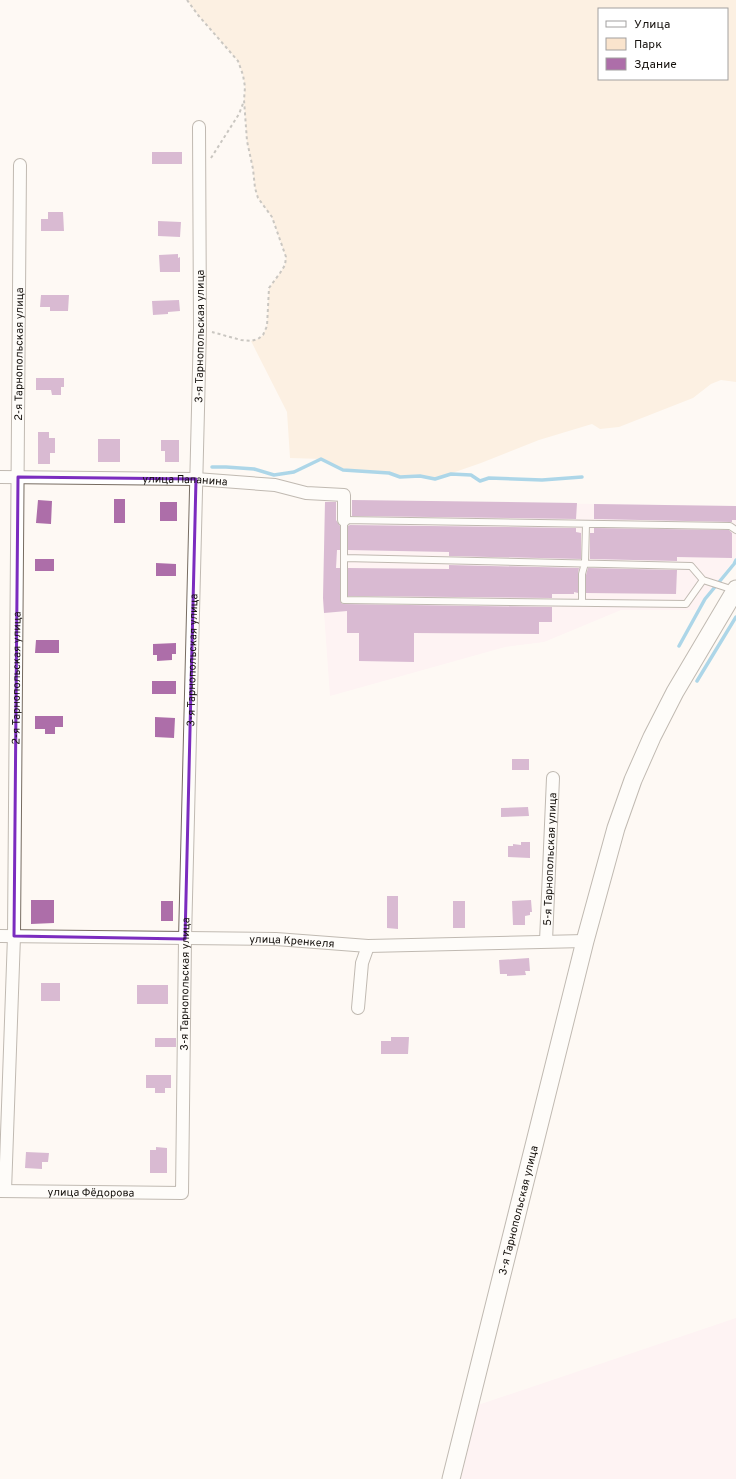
<svg xmlns="http://www.w3.org/2000/svg" width="736" height="1479" viewBox="0 0 736 1479" font-family="Overpass,sans-serif">
  <style>
    .industrial { fill: #feeaf1 }
    .green { fill: #fae4cd; fill-rule: evenodd }
    .lines { fill: none; stroke-linecap: round; stroke-linejoin: round }
    .stream { stroke: #4cacda; stroke-width: 3.5 }
    .building { fill: #ad6ea9 }
    .lane-casing { stroke: #776c61; stroke-width: 8 }
    .street-casing { stroke: #776c61; stroke-width: 14 }
    .secondary-casing { stroke: #776c61; stroke-width: 19 }
    .path { stroke: #8d8984; stroke-width: 2; stroke-dasharray: 3 3; stroke-linecap: butt }
    .lane { stroke: #fff; stroke-width: 6 }
    .street { stroke: #fff; stroke-width: 12 }
    .secondary { stroke: #fff; stroke-width: 17 }
    .marked { fill: none; stroke: #7b2cbf; stroke-width: 3; stroke-linejoin: round }
    .labels { text-anchor: middle; stroke-width: 4; stroke-linejoin: round; paint-order: stroke }
    .street-label { font-size: 11px; fill: #16120e; stroke: #fff }
  </style>
  <rect width="100%" height="100%" fill="#fef9f4"/>
  <path class="industrial" d="M325,500L736,506V557L696,610H621L544,642L505,647L330,696L323,598Z
    M736,1318V1479H461L478,1405Z"/>
  <path class="green" d="M187,0H736V382L721,380L711,384L693,398L619,427L600,429L592,424L539,440L481,463L435,479L420,476L400,477L389,473L343,470L321,459L290,458L287,412L251,341L258,339L263,335L267,326L269,288L280,273L285,265L286,257L272,217L258,198L255,188L253,169L247,141L244,100L245,87L243,75L238,61L198,15ZM599,9H727V79H599Z"/>
  <g class="lines">
    <path class="stream" d="M212,467H226L254,469L274,475L294,472L321,459L343,470L389,473L400,477L420,476L435,479L451,474L471,475L480,481L489,478L542,480L582,477
      M679,646L705,599L734,564L736,560
      M697,681L736,617"/>
  </g>
  <path class="building" d="M152,152H182V164H152Z
    M48,212H63L64,231H41V219H48Z
    M158,221L181,222L180,237L158,236Z
    M178,254V258L180,257V272H160L159,255Z
    M41,295H69L68,311H50V307H40Z
    M179,300L180,311L168,312V314L153,315L152,301Z
    M36,378H64V387H61V395H52L51,390H36Z
    M38,432H49V438H55V453H50V464H38Z
    M98,439H120V462H98Z
    M161,440H179V462H165V451H161Z
    M114,499H125V523H114Z
    M38,500L52,501L51,524L36,523Z
    M352,500L577,503L576,519L352,516Z
    M160,502H177V521H160Z
    M325,502H336V520L340,526V550H337L336,568H340V600L342,604L552,607V622H539V634L414,633V662L359,661V633H347V611L324,613L323,598Z
    M594,504L736,506V520H732V522L594,519Z
    M350,525L576,528V532L581,533V559L449,556V552L348,550V526Z
    M594,528L729,530L732,533V558L677,557V561L590,559V533H594Z
    M35,559H54V571H35Z
    M156,563L176,564V576H156Z
    M449,565L579,568L578,574V593L574,592V594H552V598L348,596V568L449,569Z
    M588,568L677,570L676,594L586,593V575Z
    M36,640H59V653H35Z
    M176,643V654H172V660L157,661V655H153V644Z
    M152,681H176V694H152Z
    M35,716H63V727H55V734H45V729H35Z
    M155,717L175,718L174,738L155,737Z
    M512,759H529V770H512Z
    M528,807L529,816L501,817V808Z
    M521,842H530V858L508,857V846H513V844L521,845Z
    M387,896H398V929L387,928Z
    M31,900H54V923L31,924Z
    M531,900L532,912H530V915L525,916V925H513L512,901Z
    M161,901H173V921H161Z
    M453,901H465V928H453Z
    M529,958L530,971H525L526,975L507,976V974H500L499,960Z
    M41,983H60V1001H41Z
    M137,985H168V1004H137Z
    M391,1037H409L408,1054H381V1041H391Z
    M155,1038H176V1047H155Z
    M146,1075H171V1088H165V1093H155V1088H146Z
    M156,1147L167,1148V1173H150V1150H156Z
    M26,1152L49,1153L48,1162H42V1169L25,1168Z"/>
  <g class="lines">
    <g class="lane-casing">
      <path id="lane" d="M344,558L691,566L703,580L734,590
        M703,580L686,604L344,600V520L730,526L736,530
        M582,603V574L585,563L586,524"/>
    </g>
    <g class="street-casing">
      <g id="street">
        <path id="s1" d="M0,477L196,479L275,485L306,493L344,495V520"/>
        <path id="s2" d="M0,936L276,939L368,946L585,941"/>
        <path id="s3" d="M546,941L553,778"/>
        <path d="M358,1008L362,963L368,946"/>
        <path id="s4" d="M0,1191L182,1193L185,939L200,328L199,127"/>
        <path id="s5" d="M5,1191L14,936L20,165"/>
      </g>
    </g>
    <g class="secondary-casing">
      <g id="secondary">
        <path id="s6" d="M451,1479L585,941L616,828L633,780L652,737L675,692L736,589"/>
      </g>
    </g>
    <path class="path" d="M187,0L198,15L238,61L243,75L245,87L244,100L247,141L253,169L255,188L258,198L272,217L286,257L285,265L280,273L269,288L267,326L263,335L258,339L251,341L241,340L212,332
      M211,158L239,114L244,101"/>
    <use href="#lane" class="lane"/>
    <use href="#street" class="street"/>
    <use href="#secondary" class="secondary"/>
  </g>
  <path d="M0 0H736V1479H0ZM18,477L196,479L185,939L14,936Z" fill="#fef9f4" fill-opacity=".55" fill-rule="evenodd"/>
  <path class="marked" d="M18,477L196,479L185,939L14,936Z"/>
  <g class="labels">
    <g class="street-label">
      <text dy="4" stroke="none"><textPath href="#s4" startOffset="1039">3-я Тарнопольская улица</textPath></text>
      <text dy="4" stroke="none"><textPath href="#s5" startOffset="837">2-я Тарнопольская улица</textPath></text>
      <text dy="4" stroke="none"><textPath href="#s1" startOffset="185">улица Папанина</textPath></text>
      <text dy="4" stroke="none"><textPath href="#s4" startOffset="715">3-я Тарнопольская улица</textPath></text>
      <text dy="4" stroke="none"><textPath href="#s5" startOffset="513">2-я Тарнопольская улица</textPath></text>
      <text dy="4" stroke="none"><textPath href="#s3" startOffset="82">5-я Тарнопольская улица</textPath></text>
      <text dy="4" stroke="none"><textPath href="#s2" startOffset="292">улица Кренкеля</textPath></text>
      <text dy="4" stroke="none"><textPath href="#s4" startOffset="391">3-я Тарнопольская улица</textPath></text>
      <text dy="4" stroke="none"><textPath href="#s4" startOffset="91">улица Фёдорова</textPath></text>
      <text dy="4" stroke="none"><textPath href="#s6" startOffset="277">3-я Тарнопольская улица</textPath></text>
    </g>
  </g>
  <rect x="598" y="8" width="130" height="72" fill="#ffffff" stroke="#a2a09f"/>
  <rect x="606" y="21" width="20" height="6" fill="#ffffff" stroke="#a2a09f"/>
  <text x="634" y="28" font-size="12" fill="#16120e">Улица</text>
  <rect x="606" y="38" width="20" height="12" fill="#fae4cd" stroke="#a2a09f"/>
  <text x="634" y="48" font-size="12" fill="#16120e">Парк</text>
  <rect x="606" y="58" width="20" height="12" fill="#ad6ea9" stroke="#a2a09f"/>
  <text x="634" y="68" font-size="12" fill="#16120e">Здание</text>
</svg>
